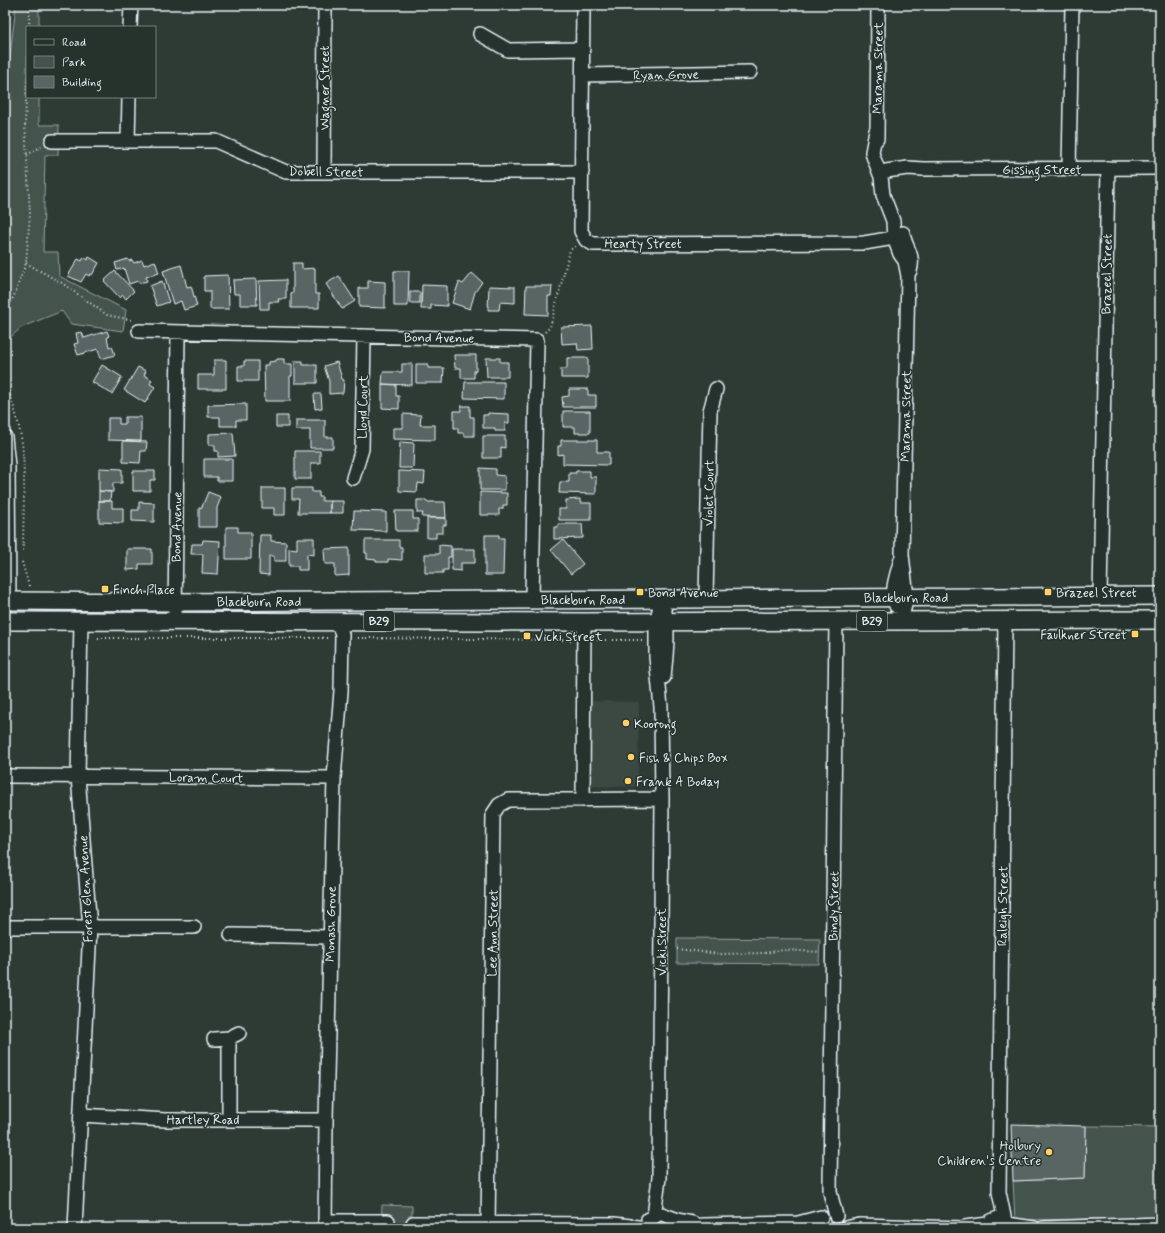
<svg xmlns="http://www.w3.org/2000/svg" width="1165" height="1233" viewBox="0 0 1165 1233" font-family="Mynerve,sans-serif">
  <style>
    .built { fill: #3b4843 }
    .green { fill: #45524e; stroke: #96a2a3 }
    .building { fill: #596563; stroke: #e8f1f8 }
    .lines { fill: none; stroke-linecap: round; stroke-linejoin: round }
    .minor-casing { stroke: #e8f1f8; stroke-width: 16 }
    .major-casing { stroke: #e8f1f8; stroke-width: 20 }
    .path { stroke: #e8f1f8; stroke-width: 2; stroke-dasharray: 1 3; stroke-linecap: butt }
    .minor { stroke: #26332d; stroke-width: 13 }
    .major { stroke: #26332d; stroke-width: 17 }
    .poi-dot { fill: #ffd166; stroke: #26332d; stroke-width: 1.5 }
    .labels { text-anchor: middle; stroke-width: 3; stroke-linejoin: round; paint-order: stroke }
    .shield { fill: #26332d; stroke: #aeb8bb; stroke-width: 1 }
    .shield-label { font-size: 12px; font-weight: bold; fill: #e8f1f8 }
    .street-label { font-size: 13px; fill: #e8f1f8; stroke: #26332d }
    .poi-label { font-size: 13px; fill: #e8f1f8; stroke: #26332d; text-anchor: start }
  </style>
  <rect width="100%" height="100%" fill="#2e3b35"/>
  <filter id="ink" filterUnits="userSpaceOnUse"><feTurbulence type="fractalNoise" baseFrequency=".025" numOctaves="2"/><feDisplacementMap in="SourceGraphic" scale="8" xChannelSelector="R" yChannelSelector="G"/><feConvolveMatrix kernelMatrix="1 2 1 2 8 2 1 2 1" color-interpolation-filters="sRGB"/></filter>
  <g filter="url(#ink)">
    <path class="built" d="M587,701L639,702L638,787L586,786Z"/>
    <path class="green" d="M16,5H39V27H27V97H39V125H59L58,155H45L43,252H58L59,276L126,310L123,331L71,324L62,311L22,327L5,342V98Z
      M677,938L820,939L819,964L677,963Z
      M1086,1126L1160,1127V1218L1015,1220L1013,1181L1085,1178Z
      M382,1205L412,1206V1228H381Z"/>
    <path class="building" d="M84,257L88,260L89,257L99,263L92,275L90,274L89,276L86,274L81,282L68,276L78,259L82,261Z
      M128,259L129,261L132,260L134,263L142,260L144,265L155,261L159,273L146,277L147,281L139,283L138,281L129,284L124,268L117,270L115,263Z
      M293,263H302V269L315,268V294H319V308H291V293H293Z
      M181,265L187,287L191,286L197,306L184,310L181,301L173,304L163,271Z
      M115,271L134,291L126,299L123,295L120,298L104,281Z
      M394,271H409L408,306H394Z
      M472,273L482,282L475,292L470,309L452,303L459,282L463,284Z
      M228,275L229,309H210V291H204V276Z
      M339,276L355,301L342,309L326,284Z
      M256,279L257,305H240V294H234L233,280Z
      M286,280V299H278L279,302H269V309H260L259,281Z
      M162,281L169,302L157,306L150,286Z
      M368,281L385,282V308L359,307V288H368Z
      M422,285L447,286V306L431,305V309H421Z
      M489,286L515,287V303L500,302L499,310H488Z
      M526,286H552L551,296H548V315L525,314Z
      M410,292H420V303H410Z
      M592,326L593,349L578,350L577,343L562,344L561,327Z
      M107,331L109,336L107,337L109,347L112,346L115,355L101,359L98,349L78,355L74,344L78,343L76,333L82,332L84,338Z
      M454,355H476V371H474V378H461V368H455Z
      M486,358H500V362H508V377H487Z
      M567,358H588V378H561V369H567Z
      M277,359H284V364H292V376H290V401H265L264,365H269V362L276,361Z
      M214,360H226V389H198V375H214Z
      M244,361H258V381H238V366H244Z
      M295,361H303V365H317V383H295Z
      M337,362L342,379L344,380L343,393L329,394V381L324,366Z
      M402,364H412V385L382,384L383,372H402Z
      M416,364H428V368H444L443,383H416Z
      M102,365L122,377L112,394L92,382Z
      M138,367L146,371L144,375L152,380L150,384L155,387L145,403L124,390Z
      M465,382H504V399L464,398Z
      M382,384L396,385V396H399V409L382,408Z
      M569,389H588V395H596V407H563L562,397L569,396Z
      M314,394H321L322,408L315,409Z
      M246,404V420H236V426H220V417H208V405Z
      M461,406H470V417H474V436H464V433H458V428H454V411H461Z
      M563,411H590V433H575V427H563Z
      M488,413L509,414V423H505V431H495V428H483V415H488Z
      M403,414L421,415L420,425H435V440L393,439V428H403Z
      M276,416H288V427H276Z
      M125,417H141V441L108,440V418H119V424H125Z
      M296,420H325V437H333V448H310V430H296Z
      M233,433L235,456L218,457V451H215V445H209V434Z
      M483,436H505V448L501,447V458H483Z
      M561,440H597V452H609V465L563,464V454L558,455V446H561Z
      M123,441L147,442L146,451H141L140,463L123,462Z
      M400,442L414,443L413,468H399Z
      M295,451H320V463H311V479H295Z
      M204,459H232V481H217V477H204Z
      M99,468L122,469V483H113V492L99,491Z
      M480,468L496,469V475L505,476V490H480Z
      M133,471H155V480H150V491H133Z
      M399,471L425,472L424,484L418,483L417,492L399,491Z
      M576,471H590V477H596V494L559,493L560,482H569V473H576Z
      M262,488H285V515H274V508H262Z
      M292,488H312V492H319V497H322V501H330V513H298L299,499H292Z
      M99,491L111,492L110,501H99Z
      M208,492L221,497L217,508V527H199V508L202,507Z
      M480,492L507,493V505H503V509H499V515H480Z
      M580,499V503H591V520H559V509H566V500Z
      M417,500H426L428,502H445L446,518L422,517L423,513H417Z
      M99,501H112V508H123V523L99,522Z
      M330,501H343V513H330Z
      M139,502L154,503V522L132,521V510H139Z
      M354,511L386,512V531L353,530Z
      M395,511H413V519H418V531H396Z
      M427,518H446V525H443V533H436V538H427Z
      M558,524H582L583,538L554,539V527H558Z
      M226,527H238V532H251V559H226Z
      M260,535H271V541L286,542V561H274V556H269V575L259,574Z
      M485,535H499V538H504L503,575H485Z
      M297,538H314V555L307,554V570H298V566H289V548L297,549Z
      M203,540L220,541L218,574L202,573L203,554H191L192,544H202Z
      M365,540H399V547H402V560L388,559V562H376V560L367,559V553H365Z
      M563,540L583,564L571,574L551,550Z
      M439,545L451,546V557H448V570H443V573H425V554H439Z
      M349,548V575L335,576V564H325L324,549Z
      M127,549H152V564H139V569L127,570Z
      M452,549H475V563H461V571L452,570Z
      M1011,1124L1086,1126L1085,1178L1013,1181Z"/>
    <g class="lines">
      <g class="minor-casing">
        <path id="minor" d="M583,5L581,231L586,240L593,244L864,243L894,238L904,240
          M130,27L131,5
          M480,34L508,50L583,49
          M583,75L750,72
          M876,131L872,152L873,156L881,177L883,195L893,221L894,238L900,254L905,261L908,276L902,555L907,597L901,621
          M877,139L878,5
          M52,141H216L286,172H582
          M128,141L129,97
          M1069,169L1072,5
          M886,171L908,168L923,169L1160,168
          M324,172L325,5
          M903,233C905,248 915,254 910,271
          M139,331L537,340L532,599
          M5,437L8,466L9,601
          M353,478L362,449L364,336
          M1100,596L1108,168
          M706,598L710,411L716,389
          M896,606C890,590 897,575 901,559
          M175,621L178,332
          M836,621L830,1192L836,1216
          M664,677C666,656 669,633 665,612
          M5,776L334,778
          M583,800L584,622
          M5,927H194
          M231,935L330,937
          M229,1038V1120
          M214,1039L229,1038L239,1033
          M81,1115L166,1120H326
          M654,1216L659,1178L662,799L661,707L656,657V622L662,599
          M648,1219H652L658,1214H662L678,1220L693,1223
          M325,1221H388
          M1005,1221L999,1192L1005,621
          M413,1223L614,1224L646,1228
          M1007,1224L1034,1228
          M75,1228L90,928L78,776L81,621
          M325,1228L326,1120L334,778L341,691L342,634L337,621
          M488,1228L493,814L499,805L508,800L662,799
          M681,1228L703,1225L798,1223L821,1217
          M845,1228L859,1225L963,1228
          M964,1228L965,1227L988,1224
          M987,1228L991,1221L998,1218L1005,1221L1008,1226
          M1043,1228L1160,1224"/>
      </g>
      <g class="major-casing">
        <path id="major" d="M5,601L175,602L1160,596
          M5,621L584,622L1160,620"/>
      </g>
      <path class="path" d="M29,27L30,5
        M27,155L42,146
        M26,263L62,283L107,315L132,320L133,321
        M5,313L14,296L26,263L30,214L25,123L27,77
        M545,332L550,327L570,250L576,246
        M5,380C12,400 19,422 22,443C26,478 23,515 23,551
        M22,562L29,586
        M98,638H329
        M358,638L572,640
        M597,640H643
        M677,949L720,954L764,953L784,950L820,952"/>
      <use href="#minor" class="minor"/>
      <use href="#major" class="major"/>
    </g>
  </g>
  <g class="poi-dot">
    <rect x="101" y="585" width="8" height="8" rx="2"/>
    <rect x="636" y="588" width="8" height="8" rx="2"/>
    <rect x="1044" y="588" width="8" height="8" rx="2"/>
    <rect x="1131" y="630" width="8" height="8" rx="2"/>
    <rect x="523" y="632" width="8" height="8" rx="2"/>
    <circle cx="626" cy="723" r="4"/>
    <circle cx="631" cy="757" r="4"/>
    <circle cx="628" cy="781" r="4"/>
    <circle cx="1049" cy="1152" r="4"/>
  </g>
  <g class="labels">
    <g class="shield">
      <rect x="364" y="611" width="30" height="20" rx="3"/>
      <rect x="857" y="611" width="30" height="20" rx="3"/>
    </g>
    <g class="shield-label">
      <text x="379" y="625">B29</text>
      <text x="872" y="625">B29</text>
    </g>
    <g class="street-label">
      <text transform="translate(877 68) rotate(-89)" y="5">Marama Street</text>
      <text transform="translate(666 74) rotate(-1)" y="5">Ryan Grove</text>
      <text transform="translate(324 88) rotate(-90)" y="5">Wagner Street</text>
      <text x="1042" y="174">Gissing Street</text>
      <text transform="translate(326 171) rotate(1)" y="5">Dobell Street</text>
      <text x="643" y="248">Hearty Street</text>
      <text transform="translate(1106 274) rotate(-89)" y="5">Brazeel Street</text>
      <text transform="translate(439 337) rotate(1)" y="5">Bond Avenue</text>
      <text transform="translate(362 407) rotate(-89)" y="5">Lloyd Court</text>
      <text transform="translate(905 416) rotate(-89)" y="5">Marama Street</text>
      <text transform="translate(708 493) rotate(-89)" y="5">Violet Court</text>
      <text transform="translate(176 527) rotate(-89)" y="5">Bond Avenue</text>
      <text x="906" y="602">Blackburn Road</text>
      <text x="583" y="604">Blackburn Road</text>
      <text x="259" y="606">Blackburn Road</text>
      <text transform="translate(206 777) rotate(1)" y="5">Loram Court</text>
      <text transform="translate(85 889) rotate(-93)" y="5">Forest Glen Avenue</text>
      <text transform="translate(833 906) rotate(-89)" y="5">Bindy Street</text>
      <text transform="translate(1002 906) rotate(-89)" y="5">Raleigh Street</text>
      <text transform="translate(330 924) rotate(-89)" y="5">Monash Grove</text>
      <text transform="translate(492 933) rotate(-89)" y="5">Lee Ann Street</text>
      <text transform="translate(661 942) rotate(-90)" y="5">Vicki Street</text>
      <text x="203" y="1124">Hartley Road</text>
    </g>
    <g class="poi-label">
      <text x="113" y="594">Finch Place</text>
      <text x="648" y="597">Bond Avenue</text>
      <text x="1056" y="597">Brazeel Street</text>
      <text x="1127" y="639" text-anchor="end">Faulkner Street</text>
      <text x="535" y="641">Vicki Street</text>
      <text x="634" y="728">Koorong</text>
      <text x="639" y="762">Fish &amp; Chips Box</text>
      <text x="636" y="786">Frank A Boday</text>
      <text x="1041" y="1150" text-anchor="end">Holbury<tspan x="1041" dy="15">Children's Centre</tspan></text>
    </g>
  </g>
  <rect width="1165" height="1233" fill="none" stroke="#26332d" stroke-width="20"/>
  <rect x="10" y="10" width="1145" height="1213" fill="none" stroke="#e8f1f8" stroke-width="1.5" filter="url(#ink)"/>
  <rect x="26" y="26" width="130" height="72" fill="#26332d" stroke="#747f7e"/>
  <rect x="34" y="39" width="20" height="6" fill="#26332d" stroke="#747f7e"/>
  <text x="62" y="46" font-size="12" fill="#e8f1f8">Road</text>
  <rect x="34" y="56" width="20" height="12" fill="#45524e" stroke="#747f7e"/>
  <text x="62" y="66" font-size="12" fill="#e8f1f8">Park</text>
  <rect x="34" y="76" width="20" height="12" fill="#596563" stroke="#747f7e"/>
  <text x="62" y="86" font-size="12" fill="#e8f1f8">Building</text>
</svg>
